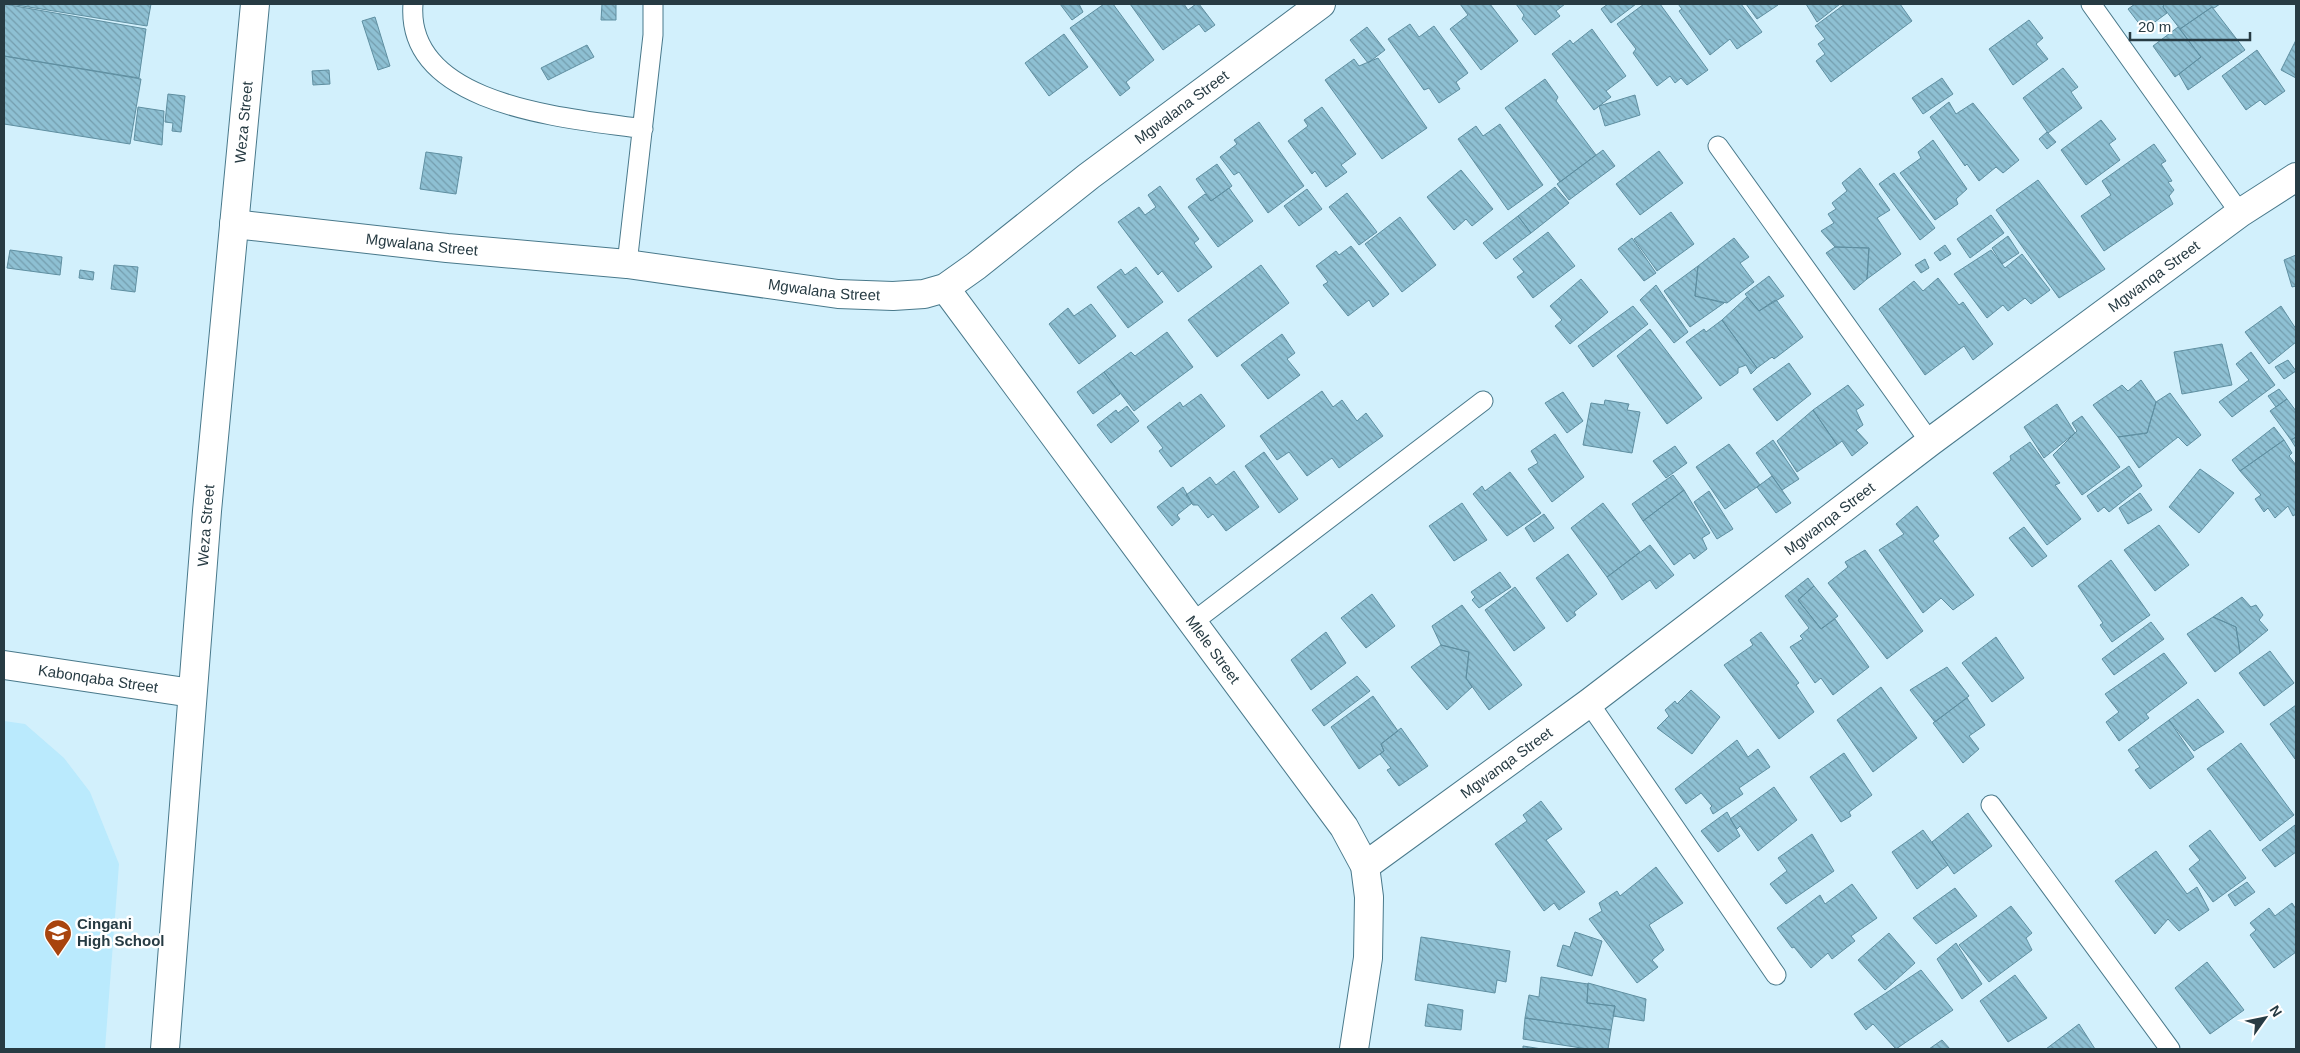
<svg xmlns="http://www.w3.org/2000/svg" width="2300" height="1053" viewBox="0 0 2300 1053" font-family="Arial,sans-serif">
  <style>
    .built { fill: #baeafd }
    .building { fill: url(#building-back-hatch); stroke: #5f8fa1 }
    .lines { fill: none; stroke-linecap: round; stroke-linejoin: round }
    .lane-casing { stroke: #49798b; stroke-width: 21 }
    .street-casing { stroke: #49798b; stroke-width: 30 }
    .secondary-casing { stroke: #49798b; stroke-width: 30 }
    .lane { stroke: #fff; stroke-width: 19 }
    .street { stroke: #fff; stroke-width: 28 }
    .secondary { stroke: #fff; stroke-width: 28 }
    .labels { text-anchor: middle; stroke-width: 5; stroke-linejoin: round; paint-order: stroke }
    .street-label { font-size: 15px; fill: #273b43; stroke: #fff }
    .poi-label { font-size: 15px; font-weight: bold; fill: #273b43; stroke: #fff; text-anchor: start }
  </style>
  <defs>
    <pattern id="building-back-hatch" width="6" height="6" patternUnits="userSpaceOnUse" patternTransform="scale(1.25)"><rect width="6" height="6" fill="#8ec0d3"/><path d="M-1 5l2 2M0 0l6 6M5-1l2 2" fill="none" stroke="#749dad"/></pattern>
  </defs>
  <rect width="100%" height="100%" fill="#d2f0fc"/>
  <path class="built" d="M4,721L25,724L64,758L90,792L119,864L105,1049H4Z"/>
  <path class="building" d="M4,4L146,29L139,78L4,56Z
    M10,4H151L147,26Z
    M602,4H616V20H601Z
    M1060,4H1079L1083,12L1072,20Z
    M1104,4H1113L1154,60L1126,82L1130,88L1120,96L1070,28Z
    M1130,4H1184L1188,10L1196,4H1199L1215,25L1205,32L1199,24L1163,50Z
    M1460,4H1490L1518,41L1481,70L1450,29L1468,15Z
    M1516,4H1565L1556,11L1560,16L1535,35L1522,19L1524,15Z
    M1608,4H1636L1611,23L1601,9Z
    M1644,4H1660L1708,70L1687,85L1681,78L1675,83L1670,76L1657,86L1633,53L1636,49L1617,24Z
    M1678,4H1741L1762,32L1737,49L1730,39L1710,55L1679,11L1682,9Z
    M1746,4H1777L1778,5L1757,19Z
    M1806,4H1840L1817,22Z
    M1845,4H1900L1912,21L1831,82L1816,61L1825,54L1818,44L1825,39L1815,26Z
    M2135,4H2164L2163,7L2167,13L2144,30L2128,9Z
    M2164,4H2220L2214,8L2212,7L2180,29L2163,7Z
    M2212,7L2245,50L2188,90L2179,74L2201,57L2180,29Z
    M375,17L390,66L378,70L362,21Z
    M2029,20L2043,38L2036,44L2048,59L2013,85L1989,49Z
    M1410,24L1419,37L1434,26L1468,73L1456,82L1460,89L1439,103L1429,88L1424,90L1388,39Z
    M1367,27L1385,50L1368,63L1350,40Z
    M2178,27L2201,57L2175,77L2153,46Z
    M1592,29L1626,76L1606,91L1611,97L1594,110L1552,54L1570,40L1573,44Z
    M1064,34L1088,67L1049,96L1025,63Z
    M2296,40V78L2281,70Z
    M587,45L594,57L548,80L541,68Z
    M2257,50L2285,91L2265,105L2260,100L2246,110L2222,76Z
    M4,56L141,79L130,144L4,124Z
    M1378,58L1427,128L1382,159L1325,80L1354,59L1359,66Z
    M2063,68L2078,87L2071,92L2082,108L2048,133L2023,98Z
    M329,70L330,84L313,85L312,71Z
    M1942,78L1953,94L1923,114L1912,98Z
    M1545,79L1558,97L1556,101L1596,155L1560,182L1505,108Z
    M168,94L185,96L181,132L172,131L173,123L165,122Z
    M1635,95L1640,115L1605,126L1599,106Z
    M1949,102L1956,114L1973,103L2019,160L2003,173L1996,167L1979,181L1967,164L1965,166L1930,117Z
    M138,107L164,111L162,145L134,140Z
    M1322,107L1356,154L1341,165L1347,172L1326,187L1315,171L1312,174L1288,141L1308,126L1304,120Z
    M2101,120L2116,139L2109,144L2120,160L2086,185L2061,150Z
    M1259,122L1304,186L1268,213L1239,172L1234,175L1220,157L1237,144L1234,140Z
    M1500,124L1543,185L1508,210L1458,139L1476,126L1483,136Z
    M2047,132L2056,142L2047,149L2039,139Z
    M1933,140L1967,189L1956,199L1958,204L1935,220L1900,173L1921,158L1918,152Z
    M2154,144L2166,161L2161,164L2172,181L2168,182L2174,190L2169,196L2173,204L2104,251L2081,216L2111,195L2102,181Z
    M1603,150L1615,166L1569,200L1557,184Z
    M1659,151L1683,183L1640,215L1616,184Z
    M426,152L462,157L456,194L420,189Z
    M1217,164L1232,186L1211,201L1196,179Z
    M1860,168L1890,210L1877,218L1901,254L1867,279L1869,248L1835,247L1821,231L1834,223L1828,214L1836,209L1832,203L1847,191L1842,183Z
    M1461,170L1493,209L1472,226L1466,219L1454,230L1427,197Z
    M1894,173L1935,228L1920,240L1879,184Z
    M2038,180L2105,269L2059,298L1996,210Z
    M1160,186L1199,239L1194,243L1212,267L1178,292L1162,271L1158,275L1118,222L1139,207L1145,215L1156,207L1148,195Z
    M1555,187L1569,203L1531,233L1518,216Z
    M1229,188L1253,221L1218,247L1188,207L1205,194L1211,201Z
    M1307,189L1322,209L1299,226L1284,206Z
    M1347,193L1377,232L1359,245L1329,207Z
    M1671,212L1694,244L1657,271L1634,239Z
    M1991,215L2004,233L1970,258L1957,239Z
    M1518,216L1531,233L1496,259L1483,243Z
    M1400,217L1436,265L1402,292L1365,244Z
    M1548,232L1575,266L1533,298L1517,277L1524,272L1513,259Z
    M2008,236L2019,253L2002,264L1992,248Z
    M1632,238L1656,273L1644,281L1618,249Z
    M1734,238L1749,257L1740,263L1754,282L1727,303L1695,296L1698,266Z
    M1945,245L1951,254L1940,261L1934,253Z
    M1351,246L1389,294L1373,307L1369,300L1348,316L1323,285L1328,282L1316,266L1336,251L1339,255Z
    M1835,247L1869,248L1867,279L1854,290L1826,253Z
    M10,250L62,257L60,275L7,268Z
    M1991,250L2005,268L2022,254L2050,290L2031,304L2025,298L2008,311L2003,305L1987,318L1954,274Z
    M2296,255V286L2292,287L2284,260Z
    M1925,259L1929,268L1921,273L1915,265Z
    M114,265L138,267L135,292L111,289Z
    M1261,265L1289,303L1217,357L1188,320Z
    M1698,266L1695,296L1724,303L1690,327L1664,291Z
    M1136,267L1163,302L1128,328L1097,287L1121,269L1125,275Z
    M80,270L94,272L93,280L79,278Z
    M1769,276L1784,296L1759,311L1745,294Z
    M1938,278L1959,305L1963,302L1993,344L1973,360L1964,346L1925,375L1879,309L1914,281L1923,291Z
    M1581,279L1608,312L1570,344L1555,326L1562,320L1550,306Z
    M1656,285L1688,332L1674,343L1640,300Z
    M1747,297L1759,311L1775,300L1777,301L1803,337L1774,359L1772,357L1757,368L1722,320Z
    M1091,304L1116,336L1079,364L1049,324L1068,308L1074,316Z
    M1633,306L1648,324L1593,367L1578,346Z
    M2281,306L2296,329V342L2269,364L2245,332Z
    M1722,320L1757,368L1751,374L1746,365L1738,368V373L1720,386L1686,342L1704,329L1706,332Z
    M1650,329L1702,398L1667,424L1617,356Z
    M1167,332L1193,367L1134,411L1104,372L1131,352L1135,356Z
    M1282,334L1295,353L1287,359L1300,375L1268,399L1241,365Z
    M2222,344L2232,385L2182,394L2174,352Z
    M2251,352L2275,385L2232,417L2219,402L2249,380L2236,364Z
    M2288,360L2296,371L2284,379L2275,367Z
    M1789,363L1811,394L1777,421L1753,389Z
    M1104,372L1120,394L1093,414L1077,392Z
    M2141,380L2156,402L2147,433L2118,437L2093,405L2122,385L2128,391Z
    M1848,385L1864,405L1856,410L1863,425L1856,430L1868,443L1852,456L1842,441L1837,445L1813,410Z
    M2279,389L2287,399L2276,407L2268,396Z
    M1322,391L1333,407L1342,400L1357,421L1366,413L1383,436L1339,468L1332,458L1307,476L1289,452L1277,460L1260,436Z
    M1563,392L1583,421L1567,433L1545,403Z
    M2170,393L2201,435L2187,446L2178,437L2139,468L2118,437L2147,433L2156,402Z
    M1201,394L1225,426L1171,467L1159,451L1163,448L1147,427L1180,402L1183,407Z
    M2287,399L2296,411V437L2291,440L2270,411Z
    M1605,400L1629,404L1627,410L1640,412L1632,453L1583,445L1591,403L1604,405Z
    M2057,404L2075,433L2044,458L2024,427Z
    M1127,406L1139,421L1111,443L1097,425L1116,410L1118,413Z
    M1813,410L1837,445L1797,472L1777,441Z
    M2082,416L2120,467L2082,495L2053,455L2077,431L2072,423Z
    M2274,427L2284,440L2240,471L2232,460Z
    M1555,434L1584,477L1552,502L1528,469L1538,463L1531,451Z
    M2296,437V448L2291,440Z
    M1773,440L1799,479L1782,490L1756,453Z
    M2284,440L2292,453L2289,456L2296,465V514L2293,516L2288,506L2275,518L2268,508L2264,512L2255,499L2261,495L2240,471Z
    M2030,442L2060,483L2055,485L2081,519L2047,545L1993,473L2011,460L2010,456Z
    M1729,444L1760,485L1725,509L1696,467Z
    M1675,446L1687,463L1666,478L1653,461Z
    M1264,452L1298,499L1279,513L1245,466Z
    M2129,466L2142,486L2109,512L2104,507L2098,512L2087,496Z
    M2200,469L2234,493L2199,533L2169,507Z
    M1234,471L1259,507L1226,531L1213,514L1208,518L1198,505H1193L1186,495L1210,477L1216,485Z
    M1510,472L1541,513L1507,536L1473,494L1482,486L1485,491Z
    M1673,475L1684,490L1643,521L1632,504Z
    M1772,476L1791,503L1776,513L1757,487Z
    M1183,487L1192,503L1177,515L1180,519L1172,526L1157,507Z
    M1684,490L1710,533L1702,538L1707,549L1694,559L1690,553L1674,565L1643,521Z
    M1709,491L1733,529L1717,539L1694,502Z
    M2140,493L2152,510L2128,524L2119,508Z
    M1462,503L1487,540L1454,561L1429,526Z
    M1603,503L1640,552L1607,577L1571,528Z
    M1917,506L1939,536L1933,541L1974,595L1953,610L1941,598L1923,613L1879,550L1904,534L1896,524Z
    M1544,514L1554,528L1534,542L1525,528Z
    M2159,525L2189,565L2155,591L2124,550Z
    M2024,527L2047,556L2032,567L2009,538Z
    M1650,545L1674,575L1656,589L1650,580L1622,600L1607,577Z
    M1865,550L1923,631L1887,659L1828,583L1848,567L1845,562Z
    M1568,554L1597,594L1574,612L1576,615L1567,622L1536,578Z
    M2111,560L2150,615L2112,642L2100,625L2103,623L2078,586Z
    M1500,572L1511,587L1479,608L1472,600L1475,597L1471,592Z
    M1808,578L1814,586L1798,600L1821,629L1835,619L1869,667L1833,695L1821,678L1815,683L1790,647L1803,639L1800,636L1809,628L1785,596Z
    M1814,586L1838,616L1821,629L1798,600Z
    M1515,587L1545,628L1514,651L1485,610Z
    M1372,594L1395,626L1366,648L1341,618Z
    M2242,597L2251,607L2256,605L2263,615L2259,620L2268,630L2240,653L2236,627L2213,617Z
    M1462,605L1522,685L1489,710L1466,678L1469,652L1441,645L1432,626Z
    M2213,617L2236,627L2240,653L2215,672L2187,634Z
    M2151,622L2164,639L2114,675L2102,659Z
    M1326,632L1346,663L1311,690L1291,660Z
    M1761,632L1799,683L1796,685L1814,712L1779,739L1724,665L1753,645L1750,640Z
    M1996,637L2024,678L1992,702L1962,663Z
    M1441,645L1469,652L1466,678L1472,687L1447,710L1411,667Z
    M2270,651L2294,683L2264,706L2239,673Z
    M2164,653L2187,683L2146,714L2149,718L2119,741L2106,722L2119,712L2105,694Z
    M1947,667L1969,696L1935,722L1910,690Z
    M1357,676L1370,691L1324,726L1312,710Z
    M1881,687L1917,738L1873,772L1837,720Z
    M1691,690L1720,717L1692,754L1657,728L1669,716L1665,710L1675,701L1677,704Z
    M1373,696L1398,731L1381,744L1384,751L1359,769L1331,727Z
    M1967,698L1985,725L1969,736L1979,749L1963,763L1933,723Z
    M2198,699L2224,732L2194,751L2169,720Z
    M2296,705V758L2295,759L2270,724Z
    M2169,720L2194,757L2150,789L2135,770L2140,767L2128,750Z
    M1401,728L1428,766L1399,786L1387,770L1391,768L1380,754L1384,751L1381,744Z
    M1737,740L1748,757L1758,749L1770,767L1739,788L1743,794L1713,814L1710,808L1712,806L1701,793L1686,804L1675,789Z
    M2241,743L2294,815L2260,841L2207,769Z
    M1844,753L1872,795L1849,812L1851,816L1841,822L1810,777Z
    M1774,787L1797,820L1758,851L1740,826L1737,829L1730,819Z
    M1541,801L1562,829L1546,840L1585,892L1559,910L1554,903L1544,911L1495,844L1527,821L1523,815Z
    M1727,812L1740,836L1718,852L1701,831Z
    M1968,813L1992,846L1954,874L1932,842Z
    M2295,825L2296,852L2275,867L2262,850Z
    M1923,830L1948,865L1917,889L1892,852Z
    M2210,830L2246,878L2213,902L2189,869L2200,860L2189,846Z
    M1812,834L1834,871L1786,904L1770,884L1787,871L1778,858Z
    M2156,851L2187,894L2197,887L2209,910L2179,931L2168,919L2155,934L2115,881Z
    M1656,867L1683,903L1649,925L1664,950L1652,960L1658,967L1637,983L1589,919L1602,911L1599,903L1617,891L1620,896Z
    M2247,882L2255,892L2235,906L2228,895Z
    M1852,884L1877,918L1851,936L1855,941L1832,959L1828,953L1811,968L1794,947L1792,948L1777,928L1820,895L1825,904Z
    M1955,888L1977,916L1936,944L1913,918Z
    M2292,903L2296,909V952L2274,968L2250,935L2256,930L2250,923L2269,908L2275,916Z
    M2011,906L2032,933L2026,938L2032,950L1989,982L1959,945Z
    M1575,932L1602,941L1592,976L1557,966L1563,945L1570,947Z
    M1889,933L1915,963L1885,990L1858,960Z
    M1421,937L1510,951L1506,982L1497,980L1495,993L1415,980Z
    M1956,943L1982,984L1962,999L1937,959Z
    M2207,962L2244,1010L2210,1034L2175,988Z
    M1921,970L1953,1010L1896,1049L1873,1024L1866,1030L1854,1014Z
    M2015,975L2047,1018L2008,1042L1980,1001Z
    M1541,977L1588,984L1587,1003L1615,1006L1611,1030L1525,1018L1529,995L1539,997Z
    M1588,983L1646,999L1644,1021L1613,1016L1615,1006L1587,1003Z
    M1428,1004L1463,1010L1461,1030L1425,1026Z
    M1525,1018L1611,1030L1608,1049H1588L1523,1039Z
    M2079,1024L2095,1049H2046Z
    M1942,1040L1950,1049H1929Z
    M1523,1046L1542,1049H1523Z"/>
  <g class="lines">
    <g class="lane-casing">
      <path id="lane" d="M413,4C405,108 572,118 643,129
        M2091,4L2240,213
        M1718,146L1930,442
        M627,264L653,35V4
        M1193,622L1483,401
        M1589,703L1776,975
        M1991,805L2170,1049"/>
    </g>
    <g class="street-casing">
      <g id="street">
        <path id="s1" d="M234,224L447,248L627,264L838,294L893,296L924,294L945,288L976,266L1089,176L1321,4"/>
        <path id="s2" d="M945,288L1344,827L1365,866L1369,897L1368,958L1354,1049"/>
        <path id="s3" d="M4,665L192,693"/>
        <path id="s4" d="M1365,866L1589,703L1930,442L2240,213L2296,177"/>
      </g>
    </g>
    <g class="secondary-casing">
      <g id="secondary">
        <path id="s5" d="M165,1049L207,511L255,4"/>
      </g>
    </g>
    <use href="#lane" class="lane"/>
    <use href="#street" class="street"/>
    <use href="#secondary" class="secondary"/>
  </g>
  <defs>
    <g id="school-pin" transform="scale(1.4375)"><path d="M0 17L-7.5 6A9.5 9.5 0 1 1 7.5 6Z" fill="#a8440e" stroke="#fff"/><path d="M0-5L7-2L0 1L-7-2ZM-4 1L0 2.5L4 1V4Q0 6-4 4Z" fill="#fff"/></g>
  </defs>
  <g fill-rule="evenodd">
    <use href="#school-pin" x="58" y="933"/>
  </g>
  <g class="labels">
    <g class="street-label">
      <text dy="5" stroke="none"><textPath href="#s1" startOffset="1014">Mgwalana Street</textPath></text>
      <text dy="5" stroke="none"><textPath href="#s5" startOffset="930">Weza Street</textPath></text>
      <text dy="5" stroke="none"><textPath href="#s1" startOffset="189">Mgwalana Street</textPath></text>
      <text dy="5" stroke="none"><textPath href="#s4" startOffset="985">Mgwanqa Street</textPath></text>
      <text dy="5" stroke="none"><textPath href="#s1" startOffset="594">Mgwalana Street</textPath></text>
      <text dy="5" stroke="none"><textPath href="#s4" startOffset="580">Mgwanqa Street</textPath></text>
      <text dy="5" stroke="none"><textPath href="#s5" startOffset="525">Weza Street</textPath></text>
      <text dy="5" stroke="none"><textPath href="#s2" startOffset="450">Mlele Street</textPath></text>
      <text dy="5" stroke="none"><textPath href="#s3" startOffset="95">Kabonqaba Street</textPath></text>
      <text dy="5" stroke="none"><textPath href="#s4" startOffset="175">Mgwanqa Street</textPath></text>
    </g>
    <g class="poi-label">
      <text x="77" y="929">Cingani<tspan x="77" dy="17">High School</tspan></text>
    </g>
  </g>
  <rect width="2300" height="1053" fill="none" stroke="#273b43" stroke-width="10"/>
  <g transform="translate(2265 1018) rotate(57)" stroke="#ffffff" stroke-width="4" paint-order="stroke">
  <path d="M0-4L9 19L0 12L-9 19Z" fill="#273b43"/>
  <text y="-8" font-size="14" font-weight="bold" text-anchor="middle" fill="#273b43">N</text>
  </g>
  <path d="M2130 32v8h120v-8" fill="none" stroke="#273b43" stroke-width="2.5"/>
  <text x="2138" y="32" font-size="15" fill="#273b43" stroke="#ffffff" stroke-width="4" paint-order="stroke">20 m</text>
</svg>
